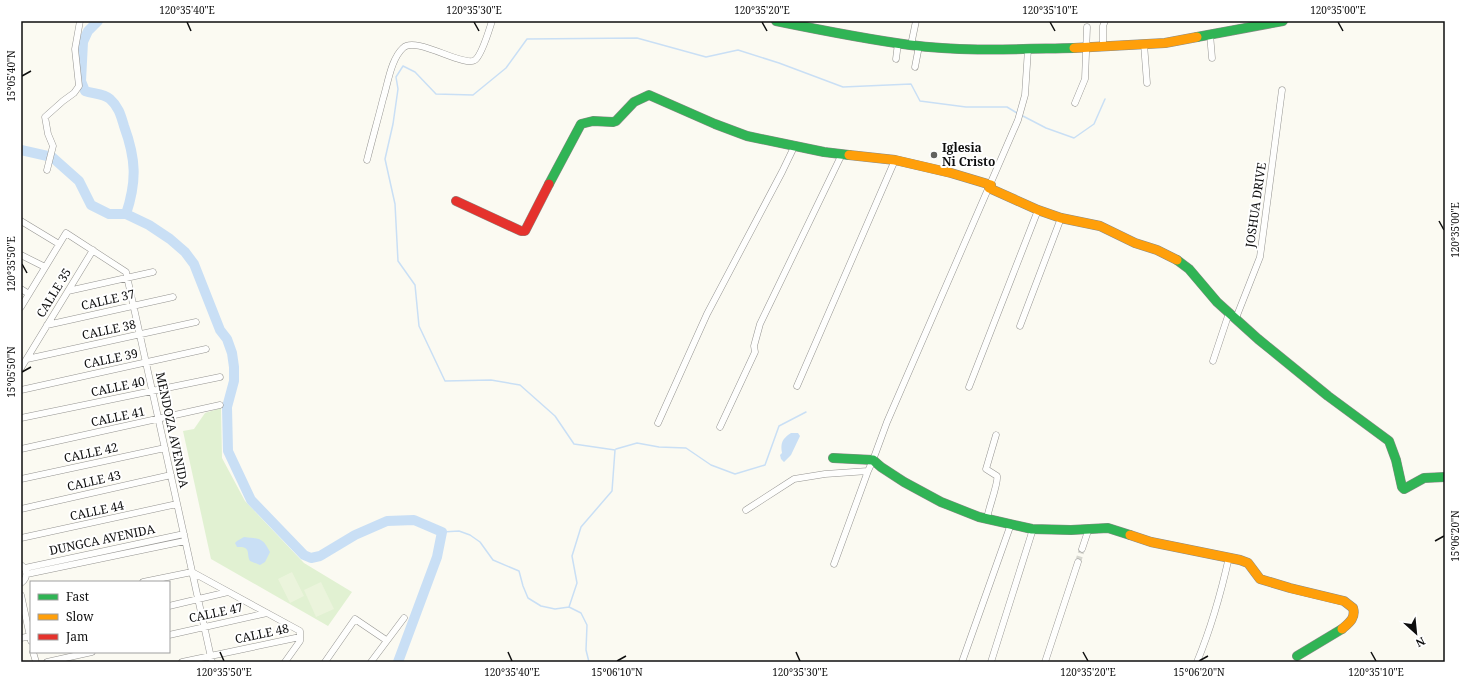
<svg xmlns="http://www.w3.org/2000/svg" width="1466" height="683" viewBox="0 0 1466 683" font-family="'Noto Serif',serif">
  <style>
    .green { fill: #e1f1d2 }
    .pitch { fill: #ebf4dc }
    .water { fill: #c9dff5 }
    .lines { fill: none; stroke-linecap: round; stroke-linejoin: round }
    .stream { stroke: #c9dff5; stroke-width: 1.5 }
    .river { stroke: #c9dff5; stroke-width: 10 }
    .street-tunnel { stroke: #d7d7d0; stroke-width: 6; stroke-dasharray: 6 3; stroke-linecap: butt }
    .street-casing { stroke: #959491; stroke-width: 7 }
    .fast-casing { stroke: #8b8b87; stroke-width: 10 }
    .slow-casing { stroke: #8b8b87; stroke-width: 10 }
    .jam-casing { stroke: #8b8b87; stroke-width: 10 }
    .street { stroke: #fefefd; stroke-width: 6 }
    .fast { stroke: #30b455; stroke-width: 9 }
    .slow { stroke: #ff9f0a; stroke-width: 9 }
    .jam { stroke: #e5322d; stroke-width: 9 }
    .ticks { fill: none; stroke: #0e0e0e; stroke-width: 1.5 }
    .poi-dot { fill: #61615e; stroke: #fff; stroke-width: 1.5 }
    .labels { text-anchor: middle; stroke-width: 4; stroke-linejoin: round; paint-order: stroke }
    .poi-label { font-size: 12px; font-weight: bold; fill: #0e0e0e; stroke: #fff; text-anchor: start }
    .street-label { font-size: 12px; fill: #0e0e0e; stroke: #fff }
    .neatline { fill: none; stroke: #0e0e0e; stroke-width: 1.5 }
    .ticks-label { font-size: 10px; text-anchor: middle; fill: #0e0e0e }
  </style>
  <rect width="100%" height="100%" fill="#fbfaf2"/>
  <path class="green" d="M221,408L222,458L245,501L304,563L352,592L328,626L211,559L183,431L194,429L205,413Z"/>
  <path class="pitch" d="M292,572L304,596L290,603L278,579Z
    M321,582L334,609L316,617L304,590Z"/>
  <path class="water" d="M791,433H798L800,436L791,455L784,462L781,459L780,455L782,453C780,443 783,438 791,433Z
    M244,537C260,539 262,537 270,552L265,562L260,565L250,561C246,554 252,546 237,547L235,543L237,541Z"/>
  <g class="lines">
    <path class="stream" d="M1021,115L1046,128L1074,138L1094,124L1105,99
      M616,449L637,443L659,447L686,448L711,465L735,474L765,465L779,426L806,412
      M442,532L459,531L470,535L480,542L493,560L519,571L523,586L528,598L541,606L555,609L569,607L581,613L587,625L586,650L589,662
      M569,607L577,583L572,556L581,527L612,491L615,450L574,444L555,416L520,385L491,380L445,381L419,326L415,285L398,261L395,204L385,159L393,124L398,89L396,77L403,66L415,72L436,94L473,95L506,68L527,39L637,38L706,57L738,50L779,63L843,87L911,84L920,101L966,107H1007L1017,113"/>
    <path class="river" d="M98,21L88,31L83,42L81,81L85,91C93,94 103,93 110,99C119,107 121,116 124,126C136,159 137,181 126,214
      M21,150L52,157L79,181L91,205L109,214H126L149,225L170,239L185,252L194,264L220,330L227,339L232,353L234,367V381L227,407L228,451L251,500L304,555L311,558L320,556L355,535L387,521L414,520L442,532L437,557L398,662"/>
    <path class="street-tunnel" d="M1078,562L1082,549"/>
    <g class="street-casing">
      <path id="street" d="M1210,34L1212,58
        M1144,44L1147,83
        M911,45L916,21
        M1103,47V26L1105,21
        M896,59L898,43
        M915,67L919,46
        M1075,103L1085,79L1087,27
        M367,160C372,140 378,119 383,99C388,83 391,59 403,48C415,35 464,68 475,60C482,55 489,30 492,21
        M47,170L53,146L48,134L45,117L63,101L74,93L79,86L75,49L80,21
        M21,221L59,244
        M21,255L45,267
        M21,289L29,294
        M68,291L153,272
        M21,307L66,233L126,272L212,662
        M1236,318L1260,257L1282,90
        M47,325L173,297
        M1020,326L1061,218
        M27,359L196,322
        M1213,361L1229,313
        M21,368L93,250
        M797,386L895,160
        M969,387L1038,210
        M21,390L206,349
        M21,418L220,377
        M658,423L707,314L782,172L795,145
        M720,427L755,352L754,346L760,324L842,154
        M21,449L220,405
        M21,479L165,448
        M21,509L171,475
        M746,510L794,479L825,474L868,471L873,460L887,422L1018,120L1025,95L1028,49
        M987,519C988,509 999,482 997,476L986,469L996,435
        M21,538L177,504
        M1082,549L1089,528
        M834,564L868,471
        M21,565C28,570 28,578 21,583
        M25,568L184,534
        M27,574L185,541
        M143,582L192,572L300,631V641L285,662
        M21,595L31,641
        M169,606L228,592
        M169,635L267,613
        M21,638L31,636
        M33,652L36,662
        M47,662L92,652
        M182,662L300,637
        M325,662L355,619L386,640
        M371,662L404,618
        M962,662L1011,524
        M991,662L1033,529
        M1045,662L1078,562
        M1197,662C1211,628 1221,593 1229,557"/>
    </g>
    <g class="fast-casing">
      <path id="fast" d="M776,21C820,30 865,39 910,45C964,52 1019,49 1074,48
        M1197,37L1283,21
        M549,184L581,124L593,121L613,122L616,121L634,102L649,95L715,124L747,136L824,152L849,155
        M1177,260L1189,269L1217,302L1258,339L1328,396L1389,441L1396,460L1402,487L1404,489L1424,478L1445,477
        M833,458L873,460L881,467L904,482L941,502L979,517L1032,529L1071,530L1108,528L1130,535
        M1297,656L1342,629"/>
    </g>
    <g class="slow-casing">
      <path id="slow" d="M1074,48L1165,43L1197,37
        M849,155L895,160L951,173L991,185
        M989,188L1038,210L1061,218L1100,226L1135,243L1157,250L1177,260
        M1130,535L1151,542L1240,560L1248,563L1260,579L1290,588L1344,601L1353,608C1356,618 1349,623 1342,629"/>
    </g>
    <g class="jam-casing">
      <path id="jam" d="M456,201L521,231H525L549,184"/>
    </g>
    <use href="#street" class="street"/>
    <use href="#fast" class="fast"/>
    <use href="#slow" class="slow"/>
    <use href="#jam" class="jam"/>
  </g>
  <path class="ticks" d="M187,22L191,31M474,22L479,31M762,22L767,31M1050,22L1055,31M1338,22L1343,31M22,76L31,71M1439,221L1444,230M22,264L27,273M22,372L31,367M1435,541L1444,536M220,652L224,661M508,652L512,661M796,652L800,661M1083,652L1088,661M1371,652L1376,661M617,661L626,656M1199,661L1208,656"/>
  <circle class="poi-dot" cx="934" cy="155" r="4"/>
  <g class="labels">
    <g class="poi-label">
      <text x="942" y="152">Iglesia<tspan x="942" dy="14">Ni Cristo</tspan></text>
    </g>
    <g class="street-label">
      <text transform="translate(1256 205) rotate(-82)" y="4">JOSHUA DRIVE</text>
      <text transform="translate(54 293) rotate(-59)" y="4">CALLE 35</text>
      <text transform="translate(108 300) rotate(-13)" y="4">CALLE 37</text>
      <text transform="translate(109 330) rotate(-12)" y="4">CALLE 38</text>
      <text transform="translate(111 359) rotate(-12)" y="4">CALLE 39</text>
      <text transform="translate(118 387) rotate(-12)" y="4">CALLE 40</text>
      <text transform="translate(118 417) rotate(-12)" y="4">CALLE 41</text>
      <text transform="translate(172 430) rotate(78)" y="4">MENDOZA AVENIDA</text>
      <text transform="translate(91 453) rotate(-12)" y="4">CALLE 42</text>
      <text transform="translate(94 481) rotate(-13)" y="4">CALLE 43</text>
      <text transform="translate(97 511) rotate(-12)" y="4">CALLE 44</text>
      <text transform="translate(102 540) rotate(-12)" y="4">DUNGCA AVENIDA</text>
      <text transform="translate(216 613) rotate(-12)" y="4">CALLE 47</text>
      <text transform="translate(262 634) rotate(-12)" y="4">CALLE 48</text>
    </g>
  </g>
  <rect width="1466" height="683" fill="none" stroke="#ffffff" stroke-width="44"/>
  <rect x="30" y="581" width="140" height="72" fill="#ffffff" stroke="#9f9f9f"/>
  <rect x="38" y="594" width="20" height="6" fill="#30b455" stroke="#9f9f9f"/>
  <text x="66" y="601" font-size="12" fill="#0e0e0e">Fast</text>
  <rect x="38" y="614" width="20" height="6" fill="#ff9f0a" stroke="#9f9f9f"/>
  <text x="66" y="621" font-size="12" fill="#0e0e0e">Slow</text>
  <rect x="38" y="634" width="20" height="6" fill="#e5322d" stroke="#9f9f9f"/>
  <text x="66" y="641" font-size="12" fill="#0e0e0e">Jam</text>
  <g transform="translate(1416 633) rotate(153)" stroke="#ffffff" stroke-width="3" paint-order="stroke">
  <path d="M0-3L7 15L0 10L-7 15Z" fill="#0e0e0e"/>
  <text y="-6" font-size="11" font-weight="bold" text-anchor="middle" fill="#0e0e0e">N</text>
  </g>
  <rect x="22" y="22" width="1422" height="639" class="neatline"/>
  <g class="ticks-label">
    <text x="187" y="14">120°35'40"E</text>
    <text x="474" y="14">120°35'30"E</text>
    <text x="762" y="14">120°35'20"E</text>
    <text x="1050" y="14">120°35'10"E</text>
    <text x="1338" y="14">120°35'00"E</text>
    <text transform="translate(11 76) rotate(-90)" y="4">15°05'40"N</text>
    <text transform="translate(1455 230) rotate(-90)" y="4">120°35'00"E</text>
    <text transform="translate(11 264) rotate(-90)" y="4">120°35'50"E</text>
    <text transform="translate(11 372) rotate(-90)" y="4">15°05'50"N</text>
    <text transform="translate(1455 536) rotate(-90)" y="4">15°06'20"N</text>
    <text x="224" y="676">120°35'50"E</text>
    <text x="512" y="676">120°35'40"E</text>
    <text x="617" y="676">15°06'10"N</text>
    <text x="800" y="676">120°35'30"E</text>
    <text x="1088" y="676">120°35'20"E</text>
    <text x="1199" y="676">15°06'20"N</text>
    <text x="1376" y="676">120°35'10"E</text>
  </g>
</svg>
